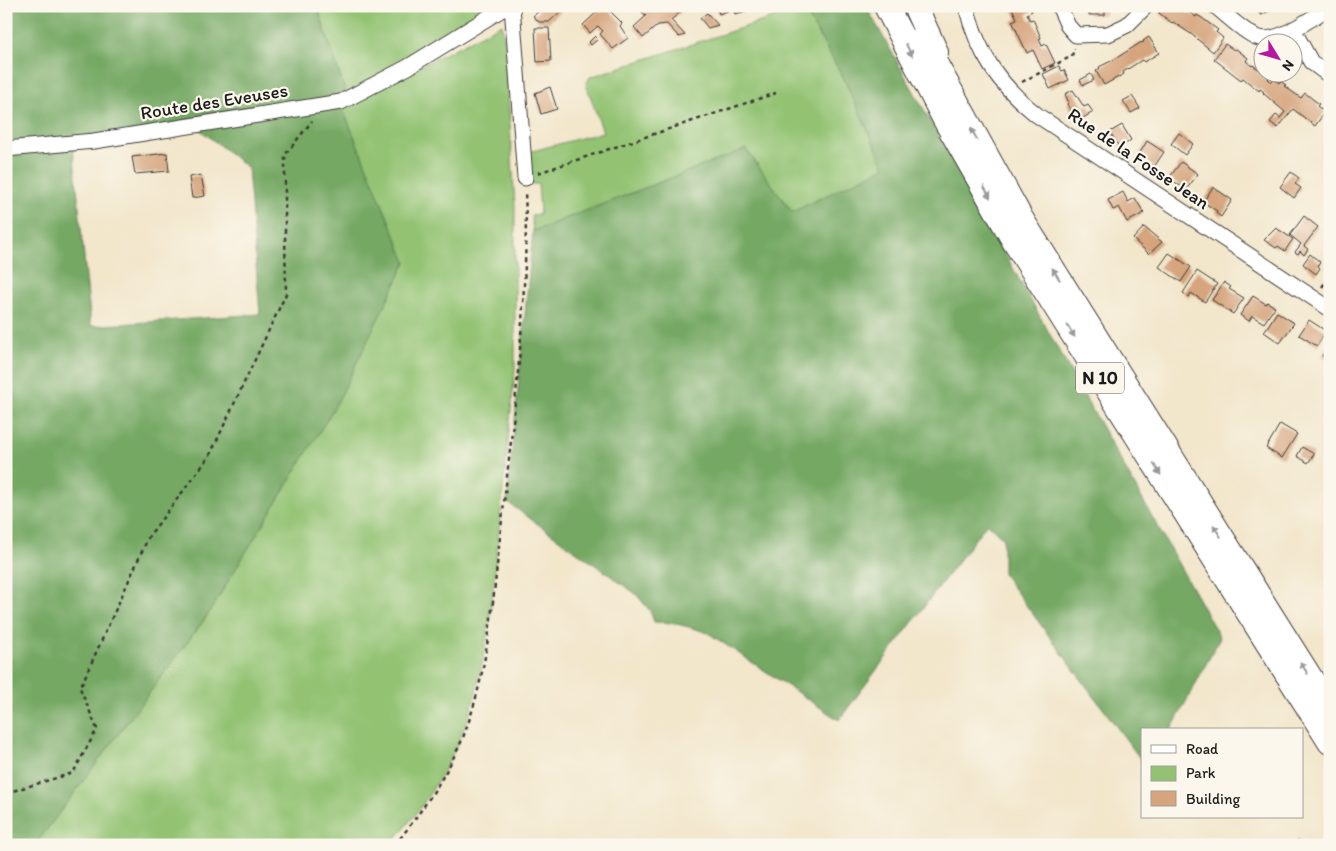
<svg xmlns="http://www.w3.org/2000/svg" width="1336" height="851" viewBox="0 0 1336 851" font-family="Itim,sans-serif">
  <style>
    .green { fill: #92c272; stroke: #576f47 }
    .forest { fill: #75a864; stroke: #486240; fill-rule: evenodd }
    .building { fill: #d6a47d }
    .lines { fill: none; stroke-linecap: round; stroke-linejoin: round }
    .minor-casing { stroke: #3c3a36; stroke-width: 17 }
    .primary-casing { stroke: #3c3a36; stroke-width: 26 }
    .path { stroke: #3c3a36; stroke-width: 2.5; stroke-dasharray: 4 4; stroke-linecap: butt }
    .minor { stroke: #fff; stroke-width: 15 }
    .primary { stroke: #fff; stroke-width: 24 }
    .oneway { fill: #999 }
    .labels { text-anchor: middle; stroke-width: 4.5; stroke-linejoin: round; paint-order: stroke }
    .shield { fill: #fbf7ec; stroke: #5f5e5a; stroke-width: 1 }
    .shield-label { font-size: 18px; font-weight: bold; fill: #1c1c1c }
    .street-label { font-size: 19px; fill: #1c1c1c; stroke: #fbf7ec }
  </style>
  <rect width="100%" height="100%" fill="#fbf7ec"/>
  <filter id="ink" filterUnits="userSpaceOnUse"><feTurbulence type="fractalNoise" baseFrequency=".02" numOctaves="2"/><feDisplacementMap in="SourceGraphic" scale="10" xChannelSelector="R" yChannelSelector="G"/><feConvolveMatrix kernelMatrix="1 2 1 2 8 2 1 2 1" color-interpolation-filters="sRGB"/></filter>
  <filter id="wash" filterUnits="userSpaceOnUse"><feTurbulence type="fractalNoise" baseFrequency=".0096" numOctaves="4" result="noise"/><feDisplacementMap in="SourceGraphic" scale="20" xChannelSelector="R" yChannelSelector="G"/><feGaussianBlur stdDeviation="1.12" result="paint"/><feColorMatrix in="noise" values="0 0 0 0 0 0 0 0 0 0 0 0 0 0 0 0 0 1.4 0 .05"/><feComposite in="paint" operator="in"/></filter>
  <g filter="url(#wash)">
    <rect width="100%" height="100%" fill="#f2e6cb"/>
    <path class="green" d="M317,6H493L443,41L346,94Z
      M803,8L842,75L886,167L792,212L745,150L533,231L531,215L540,214L538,184H529L525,153L603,132L586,84L590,77Z
      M502,24L505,45L515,206V371L490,618C484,651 480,685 469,715C452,764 424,807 390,845H35L207,616L342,107Z"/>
    <path class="forest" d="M6,6H317L346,94L342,107L406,262L337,403L207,616L35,845H6ZM199,129L248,168L260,314L91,326L73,147Z
      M807,6H866L1220,638L1171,730H1142V761L1003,574V538L987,523L839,720L708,633C690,627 674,622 654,622L650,611L636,594L507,502L533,231L746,149L792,212L885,167L842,75L803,8Z"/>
    <g id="blocks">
      <path class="building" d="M537,6H556L561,11L549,22H539L533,16L539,11L536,7Z
        M646,6H682L684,9L671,20L685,35L679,37L667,24L658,25L643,38L634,27L646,16L642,12L647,8Z
        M716,6H748L749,10L735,14L733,9L719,14Z
        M1011,6H1030L1032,11L1027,14L1030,20L1033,19L1041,38L1039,39L1042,46L1046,44L1055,63L1042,69L1033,50L1027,53L1012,21L1017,19Z
        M1087,6H1105V15H1089L1090,8L1087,9Z
        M1164,6H1181L1196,17L1197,15L1202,18L1218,30L1216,32L1223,38L1213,52L1191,34L1173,22L1172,23L1159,13Z
        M1256,6H1275V8L1261,15Z
        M602,7L606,11L609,10L622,23L620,26L628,38L613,49L600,34L603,31L598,26L590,33L583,25Z
        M707,13L718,25L708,28L700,18Z
        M535,28H549L551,61L537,62Z
        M595,36L598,39L591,45L589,42Z
        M1149,37L1159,53L1144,62L1142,60L1123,72L1124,74L1104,85L1096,71L1100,68L1099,67L1115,59L1140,43L1144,42L1143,41Z
        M1225,44L1234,50L1236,49L1248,58L1246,61L1252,66L1253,65L1258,69L1259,68L1264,72L1270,76L1268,79L1272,82L1274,79L1279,83L1280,81L1286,85L1284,86L1301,98L1305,93L1319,104L1317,106L1325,112L1315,126L1293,109L1278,128L1270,122L1276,115L1280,118L1285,112L1263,93L1264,92L1260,89L1259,91L1243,78L1241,80L1214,59Z
        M1059,66L1062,71L1064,70L1069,80L1050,89L1043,74Z
        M1091,74L1094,80L1083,85L1080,80Z
        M550,87L557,109L541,114L535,93Z
        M1073,90L1084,107L1088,105L1093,112L1078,121L1067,104L1069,103L1065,94Z
        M1132,96L1140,108L1131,113L1123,101Z
        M1122,125L1131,140L1120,148L1110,132Z
        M1179,133L1193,144L1185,155L1171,144Z
        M1147,141L1164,152L1154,167L1138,156Z
        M167,153L169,171L135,174L132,157Z
        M1181,162L1198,174L1186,190L1169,178Z
        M1291,172L1299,178L1295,184L1301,188L1294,198L1280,187Z
        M201,175L205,196L192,198L189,177Z
        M1213,187L1232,200L1221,217L1216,213L1217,211L1203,202Z
        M1123,192L1128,202L1135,198L1144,213L1127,222L1119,207L1113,210L1108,200Z
        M1304,216L1318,227L1304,246L1308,249L1304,255L1300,251L1298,254L1295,252L1301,244L1290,235Z
        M1144,227L1162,242L1149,254L1133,239Z
        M1276,228L1293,239L1285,251L1278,246L1276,248L1264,240Z
        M1169,253L1191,267L1181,282L1159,267Z
        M1310,254L1320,262L1318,266L1320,268L1316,274L1303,264Z
        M1197,271L1217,284L1205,302L1191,293L1189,297L1183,293Z
        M1224,282L1231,287L1229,289L1244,298L1233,314L1212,300Z
        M1253,296L1266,304L1267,302L1275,307L1264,323L1252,316L1249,321L1240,315Z
        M1277,312L1294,323L1280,343L1264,332Z
        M1309,320L1326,331L1317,346L1299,335Z
        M1330,343V361L1322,356Z
        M1280,424L1297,434L1282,458L1266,448Z
        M1302,447L1314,454L1308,463L1297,456Z
        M1298,840L1304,845H1294Z"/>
    </g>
  </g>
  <g filter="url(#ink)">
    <use href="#blocks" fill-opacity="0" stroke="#3c3a36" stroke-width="1"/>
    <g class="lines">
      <g class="minor-casing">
        <path id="minor" d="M512,6L525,178
          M966,6C978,54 999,85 1037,115L1330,309
          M1059,6L1068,26L1076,35L1108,34L1127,25L1146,6
          M1215,6C1228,16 1241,30 1256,37C1276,46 1312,17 1330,7
          M1293,29L1311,62L1330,76
          M6,149L94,141L341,102L408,67L507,6"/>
      </g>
      <g class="primary-casing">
        <path id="primary" d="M886,6L944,118L1014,241L1330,742
          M915,6L936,52
          M922,39L1022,220L1330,709"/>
      </g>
      <path class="path" d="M1022,82L1072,56L1074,48
        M538,173L776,93
        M1322,287L1330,276
        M6,793L73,773L97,729L80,688L149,536L209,457L286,294L285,232V155L312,121
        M395,845C421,812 445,778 462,740C490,670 493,594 502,520C510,449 519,377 523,305C525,267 527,230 525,192"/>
      <use href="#minor" class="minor"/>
      <use href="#primary" class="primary"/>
    </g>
    <defs><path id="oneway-solid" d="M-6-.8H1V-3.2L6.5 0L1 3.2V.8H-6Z" transform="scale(1.25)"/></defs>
    <g class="oneway">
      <use href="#oneway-solid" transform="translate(909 50) rotate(63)"/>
      <use href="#oneway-solid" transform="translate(974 134) rotate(-119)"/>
      <use href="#oneway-solid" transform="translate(987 192) rotate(60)"/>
      <use href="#oneway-solid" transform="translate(1056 274) rotate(-122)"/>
      <use href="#oneway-solid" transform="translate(1071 331) rotate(58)"/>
      <use href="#oneway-solid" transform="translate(1157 469) rotate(58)"/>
      <use href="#oneway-solid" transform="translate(1217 531) rotate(-122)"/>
      <use href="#oneway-solid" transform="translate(1304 668) rotate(-122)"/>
    </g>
  </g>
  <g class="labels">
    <rect class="shield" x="1076" y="362.5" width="48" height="31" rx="4"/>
    <g class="shield-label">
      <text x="1100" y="384">N 10</text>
    </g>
    <g class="street-label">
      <text transform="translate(214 101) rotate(-9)" y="7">Route des Eveuses</text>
      <text transform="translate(1139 158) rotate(34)" y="7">Rue de la Fosse Jean</text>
    </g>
  </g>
  <rect width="1336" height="851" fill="none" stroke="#fbf7ec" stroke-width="25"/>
  <rect x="1141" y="728" width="162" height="90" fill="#fbf7ec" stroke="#a29f99"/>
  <rect x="1151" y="745" width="25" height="8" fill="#ffffff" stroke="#a29f99"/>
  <text x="1186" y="754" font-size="15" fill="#1c1c1c">Road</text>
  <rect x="1151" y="766" width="25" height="15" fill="#92c272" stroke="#a29f99"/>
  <text x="1186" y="778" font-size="15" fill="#1c1c1c">Park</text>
  <rect x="1151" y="791" width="25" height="15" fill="#d6a47d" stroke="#a29f99"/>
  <text x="1186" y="804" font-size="15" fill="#1c1c1c">Building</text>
  <g transform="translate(1278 58) rotate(127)"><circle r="24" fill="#fbf7ec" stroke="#a29f99"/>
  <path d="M0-4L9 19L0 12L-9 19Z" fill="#b5179e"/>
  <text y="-8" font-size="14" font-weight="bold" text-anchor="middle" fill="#1c1c1c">N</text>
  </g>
</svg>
